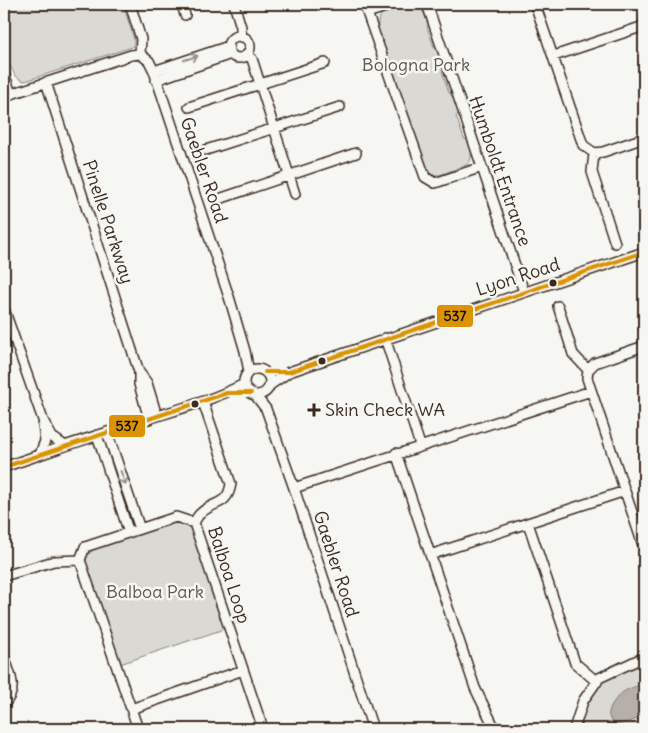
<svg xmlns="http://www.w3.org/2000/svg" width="648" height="733" viewBox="0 0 648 733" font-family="Delius,sans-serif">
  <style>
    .green { fill: #dad9d3; stroke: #8a8278 }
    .water { fill: #b6b0a9; stroke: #857a71 }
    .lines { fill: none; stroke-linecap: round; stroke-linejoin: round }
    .minor-casing { stroke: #3b2a1e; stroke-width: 12 }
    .minor { stroke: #f6f6f2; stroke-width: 9 }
    .bus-1-casing { stroke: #f6f6f2; stroke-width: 8 }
    .bus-1 { stroke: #db9304; stroke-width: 4 }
    .oneway { stroke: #989088 }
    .bus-dot { fill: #3b2a1e; stroke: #f6f6f2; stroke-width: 2 }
    .labels { text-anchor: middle; stroke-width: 5; stroke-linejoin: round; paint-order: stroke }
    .park-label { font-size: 18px; fill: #63564b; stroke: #f6f6f2 }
    .street-label { font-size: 18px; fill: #3b2a1e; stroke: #f6f6f2 }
    .poi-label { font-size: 18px; fill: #3b2a1e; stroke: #f6f6f2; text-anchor: start }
    .line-badge { stroke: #f6f6f2; stroke-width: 2 }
    .pale-badge-label { font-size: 14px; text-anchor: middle; font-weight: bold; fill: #111 }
  </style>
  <rect width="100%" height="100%" fill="#f6f6f2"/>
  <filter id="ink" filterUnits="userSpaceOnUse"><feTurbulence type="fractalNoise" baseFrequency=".02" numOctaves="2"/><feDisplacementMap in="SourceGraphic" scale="10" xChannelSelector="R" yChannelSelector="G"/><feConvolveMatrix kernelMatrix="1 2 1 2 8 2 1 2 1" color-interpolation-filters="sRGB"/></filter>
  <g filter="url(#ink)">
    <path class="green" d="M4,4H123L134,39V44L132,47L25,81C2,78 4,21 4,4Z
      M407,4L421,7L429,24L427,27L434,47L438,49L444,68L442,71L449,93L454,94L459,113L456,116L464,139L468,140C471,148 473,155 469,164L440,175H432L426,169L378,29C376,9 392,9 407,4Z
      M177,521L191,526L227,628L120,664L85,565L87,556L94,549Z
      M644,660V729H582C577,716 599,682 611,675C621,669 634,665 644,660Z"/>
    <path class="water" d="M644,684V717L617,725C601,718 612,701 622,693C628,688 637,686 644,684Z"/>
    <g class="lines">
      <g class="minor-casing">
        <path id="minor" d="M130,4L141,39L140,54L149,61L154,71L230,300L245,351L249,372
          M182,4L185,15
          M234,4L241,27V37
          M364,4L425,177L435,183L482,167
          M427,4L524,292
          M535,4L583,145L594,153L603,152L644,138
          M367,13L395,4
          M228 47a11 11 0 1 1 22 0a11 11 0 1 1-22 0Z
          M247,55L252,59L254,65L295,194
          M554,56L644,26
          M154,71L229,46
          M4,73L11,94
          M156,80L231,54
          M46,82L139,372V384L149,419
          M4,99L11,94L131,55L140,54
          M189,107L325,63
          M206,150L340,107
          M594,153L592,172L615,243
          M222,198L356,153
          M558,306L573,354L588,370
          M4,309L43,420L52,437L65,446
          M385,338L420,445
          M644,346L595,363L588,370L587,378L644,548
          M244 382a13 13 0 1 1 26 0a13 13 0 1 1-26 0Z
          M139,372L147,383L157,416
          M270,385L289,372L644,252
          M255,395L266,409L294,488L373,729
          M107,432L140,529
          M97,435L129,533
          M396,453L475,688L495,729
          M40,454L45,441L43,425
          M4,467C49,451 94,436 139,422C175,410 211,401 244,384
          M294,488L591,391
          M194,523C196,519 198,515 201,513C215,500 227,507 231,484L203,402
          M528,523L575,663L597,682
          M430,555L625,491
          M4,576L54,561L80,560
          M4,656C10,675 19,688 4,704
          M131,709L243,670
          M138,729L80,560L85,547L176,517L194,523L263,729
          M574,729L583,701L599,678L644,657"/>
      </g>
      <use href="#minor" class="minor"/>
      <g class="bus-1-casing">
        <path id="bus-1" d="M265,372H289L644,252
          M4,467L227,393H251"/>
      </g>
      <use href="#bus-1" class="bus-1"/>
    </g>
    <defs><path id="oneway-shaft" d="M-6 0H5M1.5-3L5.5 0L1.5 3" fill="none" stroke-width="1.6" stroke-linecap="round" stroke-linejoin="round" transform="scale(1.25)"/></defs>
    <g class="oneway">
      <use href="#oneway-shaft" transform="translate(191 58) rotate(-18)"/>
      <use href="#oneway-shaft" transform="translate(123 478) rotate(71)"/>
    </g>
  </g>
  <g class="bus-dot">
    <circle cx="553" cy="283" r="4.5"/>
    <circle cx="322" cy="361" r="4.5"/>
    <circle cx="195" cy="404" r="4.5"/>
    <path d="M311.5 402.5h5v5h5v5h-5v5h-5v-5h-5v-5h5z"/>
  </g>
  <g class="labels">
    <g class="park-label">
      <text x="416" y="71">Bologna Park</text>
      <text x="155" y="598">Balboa Park</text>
    </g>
    <g class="street-label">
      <text transform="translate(204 170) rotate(71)" y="6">Gaebler Road</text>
      <text transform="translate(500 171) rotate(71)" y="6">Humboldt Entrance</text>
      <text transform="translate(108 222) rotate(72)" y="6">Pinelle Parkway</text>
      <text transform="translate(518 277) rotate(-18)" y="6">Lyon Road</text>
      <text transform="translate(336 564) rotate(72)" y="6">Gaebler Road</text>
      <text transform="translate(229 575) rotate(72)" y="6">Balboa Loop</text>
    </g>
    <g class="poi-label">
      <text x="325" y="416">Skin Check WA</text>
    </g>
  </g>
  <g class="line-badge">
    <rect x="436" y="304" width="38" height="24" rx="5" fill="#db9304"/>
    <rect x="108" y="414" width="38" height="24" rx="5" fill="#db9304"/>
  </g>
  <g class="pale-badge-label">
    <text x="455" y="321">537</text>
    <text x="127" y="431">537</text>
  </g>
  <rect width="648" height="733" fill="none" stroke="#f6f6f2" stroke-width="20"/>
  <rect x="10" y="10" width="628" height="713" fill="none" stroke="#3b2a1e" stroke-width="2" filter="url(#ink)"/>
</svg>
